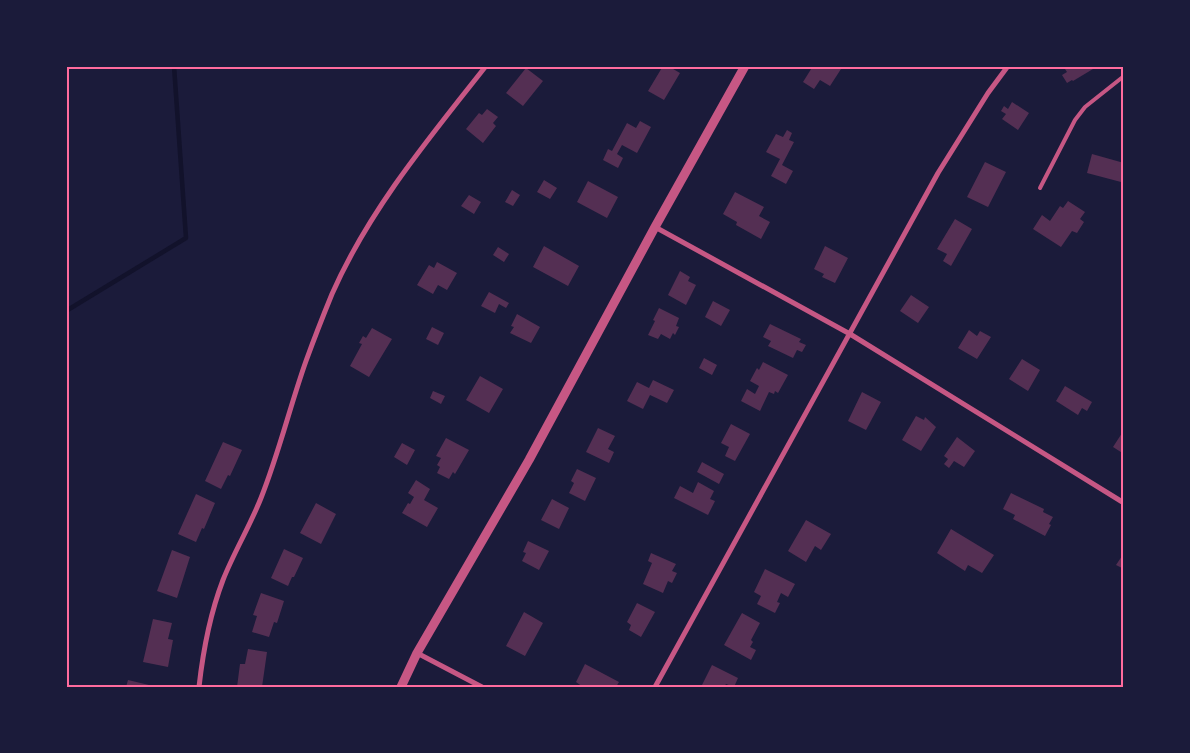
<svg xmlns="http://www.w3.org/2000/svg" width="1190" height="753" viewBox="0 0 1190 753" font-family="Rubik,sans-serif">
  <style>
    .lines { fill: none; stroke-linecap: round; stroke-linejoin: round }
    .stream { stroke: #12122b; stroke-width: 4.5 }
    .building { fill: #542f53 }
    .service { stroke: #c65784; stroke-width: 4 }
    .minor { stroke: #c65784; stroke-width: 5 }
    .tertiary { stroke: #c65784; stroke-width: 9 }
    .neatline { fill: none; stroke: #ff6b9d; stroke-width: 2 }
  </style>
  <rect width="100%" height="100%" fill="#1b1b3a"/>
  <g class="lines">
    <path class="stream" d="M66,311L186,238L174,66"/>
  </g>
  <path class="building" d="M663,66H668L680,73L664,100L648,91Z
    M813,66H836L841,69L830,86L820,80L814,89L803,82Z
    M1063,66H1098L1073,81L1072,80L1067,83L1062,75L1067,72Z
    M526,68L543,81L523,106L506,93Z
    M1012,102L1029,113L1018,130L1002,119L1006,114L1001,111L1004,106L1008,109Z
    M487,109L498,117L493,123L496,126L483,143L466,129L479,113L482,115Z
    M640,121L651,127L637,153L622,145L617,154L623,158L618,168L603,160L608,149L612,151L627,123L636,128Z
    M787,130L792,133L789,140L794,142L782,165L793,171L786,184L771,176L780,159L766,152L776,134L783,137Z
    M1092,154L1124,163V172L1121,182L1087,173Z
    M985,162L1006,172L988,207L967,197Z
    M544,180L557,188L550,199L537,192Z
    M588,181L618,197L607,218L577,202Z
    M512,190L520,195L513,206L505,202Z
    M735,192L764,207L759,216L770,222L761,239L736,225L737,222L723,214Z
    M469,195L481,202L474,214L461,206Z
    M1068,201L1085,212L1080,219L1084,222L1077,233L1072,231L1061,247L1033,229L1042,215L1050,221L1060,206L1063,208Z
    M955,219L972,229L951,266L943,261L947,254L937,249Z
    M544,246L579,266L568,286L533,267Z
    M825,246L848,258L835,283L822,277L824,274L814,269Z
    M498,247L509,254L504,262L493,255Z
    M437,262L457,273L447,290L438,285L433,294L417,285L429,265L434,268Z
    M680,271L690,277L688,281L696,285L686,305L668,295Z
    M489,292L509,303L506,308L499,304L495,313L481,306Z
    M911,295L929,307L918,323L900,311Z
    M713,301L730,310L721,326L705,317Z
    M659,308L679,318L676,326L679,327L675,335L673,333L670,339L661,334L658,339L648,335L655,321L653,320Z
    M517,314L540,327L531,343L510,333L514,327L511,326Z
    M770,324L801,339L799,342L806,345L802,352L797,350L793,358L768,346L771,341L763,337Z
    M432,327L444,333L438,345L426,339Z
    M372,328L392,339L369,377L350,366L362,344L359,343L363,336L366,338Z
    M969,330L977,336L980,331L991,337L977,359L958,348Z
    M704,358L717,365L712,375L699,368Z
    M1022,359L1040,370L1028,391L1009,379Z
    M763,362L788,375L778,393L775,391L774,394L769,392L760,411L741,401L747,389L755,394L759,386L750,381L757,368L759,370Z
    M480,376L503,389L489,413L466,400Z
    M653,380L674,390L667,403L650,395L643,409L627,401L637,382L649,388Z
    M1065,386L1092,402L1087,411L1082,408L1078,415L1056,401Z
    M433,391L445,396L441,404L430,398Z
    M862,392L881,402L866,430L848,421Z
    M916,416L924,420L925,417L936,427L921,451L902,440Z
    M731,424L750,434L735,461L725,456L729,447L721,443Z
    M598,428L615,436L608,449L614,452L609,463L586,452Z
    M1124,430V454L1113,447Z
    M957,437L975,451L964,467L954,461L949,468L944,464L948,459L944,456Z
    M446,438L469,450L455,474L453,472L449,479L437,473L440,467L437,465L441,458L436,456Z
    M223,442L242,450L230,476L228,475L221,489L205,481Z
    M402,443L415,450L407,465L394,457Z
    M702,462L724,474L719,484L697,472Z
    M577,469L596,478L585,501L569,493L574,483L571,481Z
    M416,480L430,489L424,500L438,508L427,527L402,513L408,503L410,504L414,497L408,493Z
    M698,482L714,491L710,499L715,501L708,515L674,498L680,486L693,493Z
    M1011,493L1044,509L1043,512L1053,517L1049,524L1051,525L1045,536L1013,519L1015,515L1003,509Z
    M196,494L215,503L204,529L202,528L196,542L178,534Z
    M552,499L569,508L559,529L541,520Z
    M316,503L336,514L321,544L300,533Z
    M806,520L831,534L821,550L815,546L806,562L788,551Z
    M951,529L994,555L982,573L968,565L965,571L937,553Z
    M528,541L549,551L539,570L522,561L526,553L523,552Z
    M284,549L303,558L294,577H292L288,586L271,578Z
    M172,550L190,557L177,598L157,591Z
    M651,553L676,564L672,571L677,573L672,583L668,581L663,593L643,584L652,563L648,561Z
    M1122,556L1124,557V569L1116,565Z
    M765,569L795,584L788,597L781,593L777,602L780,603L775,613L757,604L761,596L754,592Z
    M261,593L284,601L277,623L274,622L269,637L252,632L257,616L253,615Z
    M637,603L655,612L641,637L629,630L631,625L627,622Z
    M524,612L543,623L525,656L506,646Z
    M742,613L760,623L751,640L753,642L750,647L756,650L751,660L724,645Z
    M153,619L172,623L168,639L173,640L168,667L143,662Z
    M248,649L267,652L262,687H237L240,664H245Z
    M585,664L619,682L616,687H583L576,682Z
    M712,665L738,678L734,687L726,684L724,687H701Z
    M128,680L149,685L148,687H126Z"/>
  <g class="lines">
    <path class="service" d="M1040,188L1075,120L1085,107L1124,76"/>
    <path class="minor" d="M655,227L850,334L1124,503
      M417,653L482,687
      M199,687C203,651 210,614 223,580C234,552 250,526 261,498C279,453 290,406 306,361C314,339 323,316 332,294C369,210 429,138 486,66
      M655,687L938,173L988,93L1008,66"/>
    <path class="tertiary" d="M401,687L417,653L529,460L655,227L745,66"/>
  </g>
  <rect width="1190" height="753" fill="none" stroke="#1b1b3a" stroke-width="135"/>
  <rect x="68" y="68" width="1054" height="618" class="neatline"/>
</svg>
